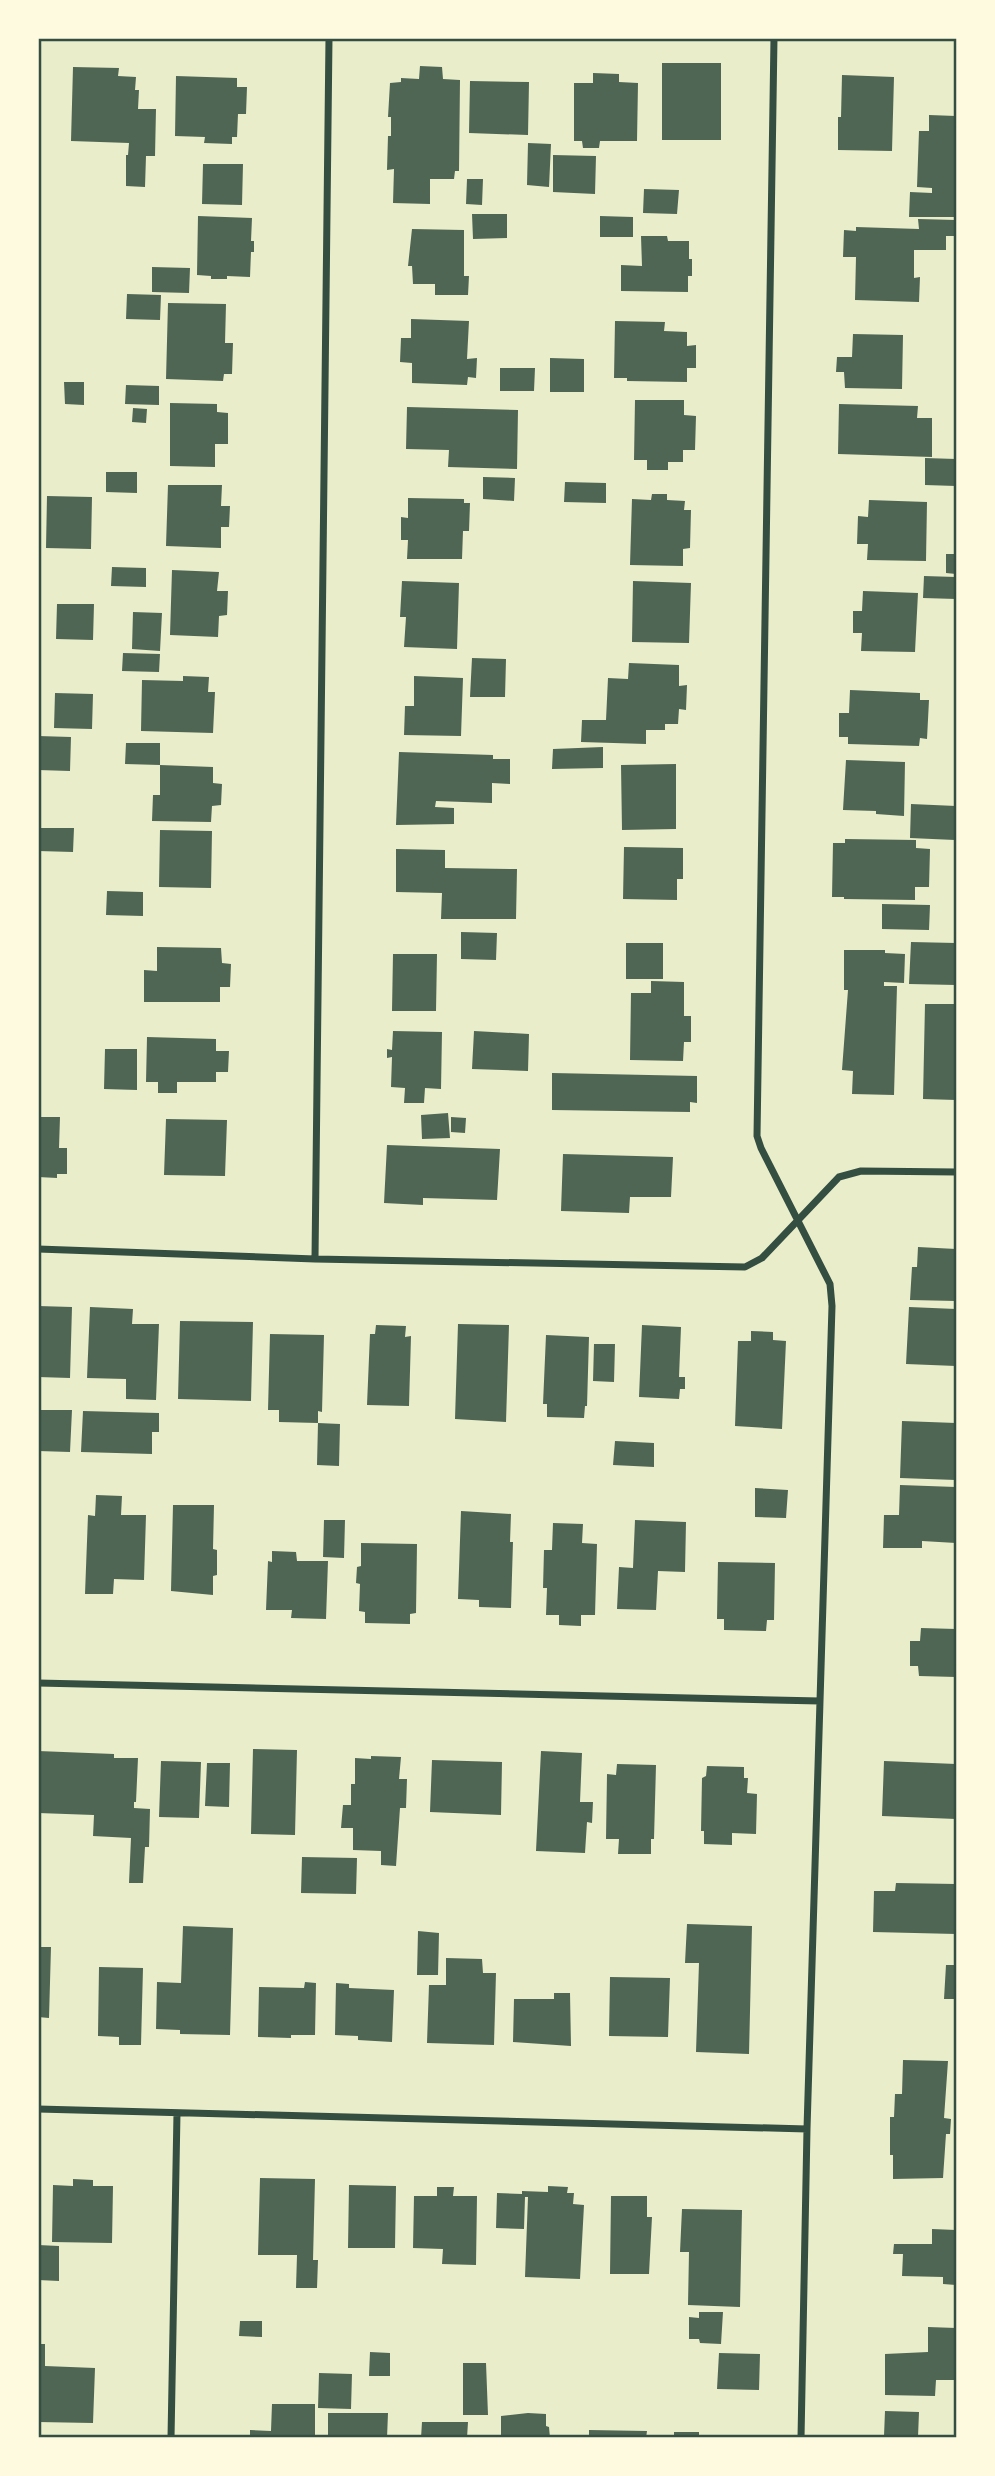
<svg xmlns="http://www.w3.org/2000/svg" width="995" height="2476" viewBox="0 0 995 2476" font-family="Manrope,sans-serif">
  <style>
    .building { fill: #4f6655 }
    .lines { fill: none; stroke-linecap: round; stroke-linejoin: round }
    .minor { stroke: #344e41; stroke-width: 7 }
    .neatline { fill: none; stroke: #344e41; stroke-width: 2.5 }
  </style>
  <rect width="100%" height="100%" fill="#e9edc9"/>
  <path class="building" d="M662,63H721V140H662Z
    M420,66L442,67L443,79L460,80L459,171H455L454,179H430V204L393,203L394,169L387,170L388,136H391V117H388L390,83L401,82V78L419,79Z
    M73,67L119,68L118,76L136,77L135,90H139L138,109H156L155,156H146L145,187L126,186V155H128L129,143L71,141Z
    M593,73L619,74V82L638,83L637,141H600L599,148H583L582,141H574V83H593Z
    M842,75L894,77L892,151L838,150V117H841Z
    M176,76L237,78V87H247L246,114H238L237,137H232V144L204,143L205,137L175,136Z
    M470,81L529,82L528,135L469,133Z
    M929,115L956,116V217H909L910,192L932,193V188L917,187L919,131H929Z
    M528,143L551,144L549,187L527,185Z
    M553,155L596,156L595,194L553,192Z
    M203,164H243L242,205L202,204Z
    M467,179H483L482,205L466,204Z
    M644,189L679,190L677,214L643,213Z
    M472,214H507V238L473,239Z
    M198,216L252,218L251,241H254V252H251L250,277L227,276V279H211V276L197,275Z
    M600,216L633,217V237H600Z
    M918,219L956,220V236H946V250H914V278L920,277L919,302L855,300L856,257H843L844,230L856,231V227L919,229Z
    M412,229L464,230V276H469L468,295H435V284H413L412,266H408Z
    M641,236H667L668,241H689V259H692V276H688V292L621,291V265L642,266Z
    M152,267L190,268L189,293L152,292Z
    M127,294L161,295L160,320L126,319Z
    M168,303L226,304L225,343H233L232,374H224L223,381L166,379Z
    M411,319L469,321L467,359L477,358L476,378L468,377L467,385L412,383V363L400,362L401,338H411Z
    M615,321L665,322L664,331L687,332V346L696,345V368H687V382L627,381V378H614Z
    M853,334L903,335L902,389L845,388L844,372H836L837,357H852Z
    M550,358L584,359V392H550Z
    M500,368H535L534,391H500Z
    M64,382H84V405L65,404Z
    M126,385L159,386V405L125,404Z
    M635,400H684V415L696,416L695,450H683V462H668V470H647V460H634Z
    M170,403L217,404V412L228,413V444H215V467L170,466Z
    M839,404L918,406L917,418H932V457L838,454Z
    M407,407L518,410L517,469L448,467L449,450L406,449Z
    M133,408L147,409L146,423L132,422Z
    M925,458L956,459V486L925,485Z
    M106,472H137V493L106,492Z
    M483,477L515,478L514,501L483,499Z
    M565,482L606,483V503L564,502Z
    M168,485H222L221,506H230L229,527H221V548L166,546Z
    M652,494H667V500L685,501L684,510H691L690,548L683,549V566L630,565L632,499L651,500Z
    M47,496L92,497L91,549L46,548Z
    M408,498L464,499V503H470L469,531H463L462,559H407L408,540H401V517L408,518Z
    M869,500L927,502L926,561L867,560L868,544H857L858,516L868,517Z
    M946,554H956V574L946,573Z
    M112,567L146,568V587L111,586Z
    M172,570L219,572L217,591H228L227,615L219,616L218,637L170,635Z
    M924,576L956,577V599L923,598Z
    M402,581L459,583L457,649L404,647L406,617H400Z
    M633,581L691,583L689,643L632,642Z
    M863,591L918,593L915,652L861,651L862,633H853V611H862Z
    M57,604H94L93,640L56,639Z
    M133,612L162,613L160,651L132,649Z
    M123,653L160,654L159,672L122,671Z
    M472,658L506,659L505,697H470Z
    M629,663L679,665V686L687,685L686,710L679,709L678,724H665V730H646V744L581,742L582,720H606L608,678L628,679Z
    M183,676L209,677L208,692H215L213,733L141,731L142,680L183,681Z
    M414,676L463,678L461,736L404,735L405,706H414Z
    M850,690L920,693V700H929L927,739L920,738L919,746L848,744V737H839V713H849Z
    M55,693L93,694L92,729L54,728Z
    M38,736L71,737L70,771L38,770Z
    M126,743H160V765L125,764Z
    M603,747V768L552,769L553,749Z
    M399,752L493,755V759H510V784L492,783V803L436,801L435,807L454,808V824L396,825Z
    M846,760L905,762L904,816L876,814V811L843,810Z
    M676,764V829L622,830L621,765Z
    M160,765L213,767V783L222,784L221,805L212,806L211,822L152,821L153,795H160Z
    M911,804L956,806L955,840L910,838Z
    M38,828H74L73,852L38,851Z
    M160,830L212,831L211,888L159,887Z
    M845,839L916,840V848L930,849L929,887H915V900L844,899V897H832L833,843H845Z
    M624,847L683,848V879H677V900L623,899Z
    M396,849L445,850V868L517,869L516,919H441L442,893L396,892Z
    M107,891L143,892V916L106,915Z
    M882,904L930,905L929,930L882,929Z
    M461,932L497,933L496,960L461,959Z
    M911,942L956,943V985L909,984Z
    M626,943H663V979H626Z
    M157,947L221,948L222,963L231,964L230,987H220V1002H144V970L157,971Z
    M844,950H885V953L905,954L904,983L884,982V986H897L894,1095L852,1094L853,1071L842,1070L848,990H844Z
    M393,954H437L436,1011H392Z
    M651,981L684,982V1016H691V1042H684L683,1061L630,1060L631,993H651Z
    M925,1004H956V1100L923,1099Z
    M393,1031L442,1032L441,1089L425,1088L424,1103H404L405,1088L391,1087L392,1057L387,1058V1049L392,1050Z
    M474,1031L529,1034L528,1071L472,1069Z
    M147,1037L216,1039V1051H229L228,1072H216V1082H177V1093H158V1082H146Z
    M105,1049H137V1090L104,1089Z
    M552,1073L697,1076V1103L690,1102V1112L552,1110Z
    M448,1113L450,1138L422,1139L421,1115Z
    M38,1117H60L59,1148H67V1174H57V1178L38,1177Z
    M451,1117L466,1118L465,1133L451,1132Z
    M166,1119L227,1120L225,1176L164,1175Z
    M387,1145L500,1149L497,1200L423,1198V1205L384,1203Z
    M563,1154L673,1157L671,1197H630L629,1213L561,1211Z
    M918,1247L956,1249V1301L910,1300L912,1267H917Z
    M38,1306L72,1307L70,1378L38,1377Z
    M90,1307L133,1309L132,1324H159L156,1400L126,1399V1379L87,1378Z
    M909,1307L956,1309V1366L906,1364Z
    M180,1321L253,1322L251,1401L178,1399Z
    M458,1324L509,1325L506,1422L455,1419Z
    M376,1325L406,1326L405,1337L411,1336L409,1406L367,1405L370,1334H375Z
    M642,1325L681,1327L679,1377H685V1389H680L679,1399L639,1397Z
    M751,1331L773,1332V1340L786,1341L782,1429L735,1426L738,1341H751Z
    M270,1334L324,1335L322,1412L318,1411V1423L279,1422V1410H268Z
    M546,1335L589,1337L587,1406H585L584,1418L547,1417V1404H543Z
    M594,1344H615L614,1382L593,1381Z
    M38,1410H72L70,1452L38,1451Z
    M83,1411L159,1413V1432H152V1454L81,1452Z
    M902,1421L956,1423V1480L900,1478Z
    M318,1423L340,1424L339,1466L317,1465Z
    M615,1441L654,1443V1467L613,1465Z
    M900,1485L956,1487V1543L922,1541V1548H883L884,1515H899Z
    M755,1488L788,1490L786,1518L755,1517Z
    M96,1495L122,1496L121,1515H146L144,1580L114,1579L113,1594H85L88,1515L95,1516Z
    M173,1505H214L213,1549L217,1550V1575L213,1576V1595L171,1591Z
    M461,1511L511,1514L510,1542H513L511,1608L479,1607V1600L458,1599Z
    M324,1520H345L344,1558L323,1557Z
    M635,1520L686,1522L685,1572L658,1571L656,1610L617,1609L619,1567L633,1568Z
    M553,1523L583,1524L582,1543L597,1544L595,1615H581V1626L559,1625V1615H546L547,1588H543L544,1550H552Z
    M361,1543L417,1544L416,1613L410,1614V1624L365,1623V1612L359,1611L360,1584L356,1583L357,1567L361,1566Z
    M272,1551L296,1552L297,1561H328L326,1619L291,1618L292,1610H266L268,1561L272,1562Z
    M718,1562L775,1563L774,1620H767L766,1631L724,1630V1619H717Z
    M921,1628L956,1629V1677L919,1676L918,1666H910V1641H920Z
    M253,1749L297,1750L295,1835L251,1834Z
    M38,1751L114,1754V1758H138L136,1802H134V1808L150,1809L149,1847H145L143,1883H129L131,1838L93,1836L94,1815L38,1813Z
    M541,1751L582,1753L580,1802H593L592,1823L587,1822L585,1853L536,1851Z
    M371,1756L401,1757L399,1779H407L406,1808H400L396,1866L381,1865V1851L353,1850V1828H341L343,1805H351V1784H355V1758L371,1759Z
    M432,1760L502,1762L501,1815L430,1812Z
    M161,1761L201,1762L199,1818L159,1817Z
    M884,1761L956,1764V1819L882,1816Z
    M207,1763H230L229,1807L205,1806Z
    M617,1764L656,1765L654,1839H651V1854H618L619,1839H606L607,1774L616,1775Z
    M707,1766L744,1767V1778H748L747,1793L757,1794L756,1834L732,1833V1845L704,1844V1831H701L702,1778L706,1776Z
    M302,1857L357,1858L356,1894L301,1893Z
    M896,1883L956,1884V1934L873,1932L874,1891H895Z
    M687,1924L752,1926L749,2054L696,2052L699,1963H685Z
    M183,1926L233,1928L230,2035L180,2034V2030L156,2029L157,1982L181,1983Z
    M418,1931L439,1933L438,1975H417Z
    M38,1947H51L49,2018L38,2017Z
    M446,1958L482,1959L483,1973H496L494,2045L427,2043L429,1985H446Z
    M946,1965H956V1999H944Z
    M99,1967L143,1968L141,2045H119V2037L98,2036Z
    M610,1977L670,1978L668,2037L609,2036Z
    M305,1982L316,1983L315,2035H291V2038L258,2037L259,1987L304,1988Z
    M336,1983L349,1984V1988L394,1990L392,2042L358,2040V2036L335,2035Z
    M554,1993H570L571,2046L513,2042L514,1999H554Z
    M903,2060L948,2061L944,2118L951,2119L950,2134H946L943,2178L893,2179V2155H890V2117H894L895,2094H902Z
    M260,2178L315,2179L313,2260H318L317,2288H296L297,2255H258Z
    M73,2179L93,2180V2186H113L112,2243L52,2242L53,2185L73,2186Z
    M349,2185L396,2186L395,2248H348Z
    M548,2186L568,2187L567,2193H574L573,2204L584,2205L580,2279L525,2277L528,2197H525L524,2229L496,2228L497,2193L522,2194V2191L548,2192Z
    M437,2187H454L453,2196H477L476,2265L442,2264L443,2249L413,2248L414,2196H437Z
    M611,2196H647V2217H652L649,2274H610Z
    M682,2209L742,2210L740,2307L688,2305L689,2252H680Z
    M932,2229L956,2230V2285L943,2284V2277L902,2276L903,2254H893L894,2244H932Z
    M38,2245L59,2246V2281L38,2280Z
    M699,2312H723L721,2344L700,2343L699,2339H689V2317L699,2318Z
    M240,2321H262V2337L239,2336Z
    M928,2327L956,2328V2380H936L935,2396L885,2395V2354L928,2352Z
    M38,2344H45V2366L95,2368L93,2423L38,2422Z
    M370,2352L390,2353V2376H369Z
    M719,2353L760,2354L759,2390L717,2389Z
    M463,2363H486L488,2415H463Z
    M319,2373L352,2374L351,2409L318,2408Z
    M272,2404H315V2436L250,2438V2430L271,2431Z
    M885,2411L919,2412L918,2437L884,2436Z
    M328,2413H388L387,2438H328Z
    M528,2413L546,2414V2426L549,2427L550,2438H501V2416Z
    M422,2422H468L467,2438H421Z
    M589,2430L647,2431L646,2438H589Z
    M674,2432H699V2438H674Z"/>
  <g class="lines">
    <path class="minor" d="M774,38L757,1136L761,1148L830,1284L832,1306L807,2129L801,2438
      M38,1249L315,1259L745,1267L762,1258L839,1177L861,1171L956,1172
      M315,1259L329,38
      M38,1683L820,1701
      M38,2109L807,2129
      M171,2438L177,2113"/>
  </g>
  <rect width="995" height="2476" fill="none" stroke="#fefae0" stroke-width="80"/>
  <rect x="40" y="40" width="915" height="2396" class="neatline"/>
</svg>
